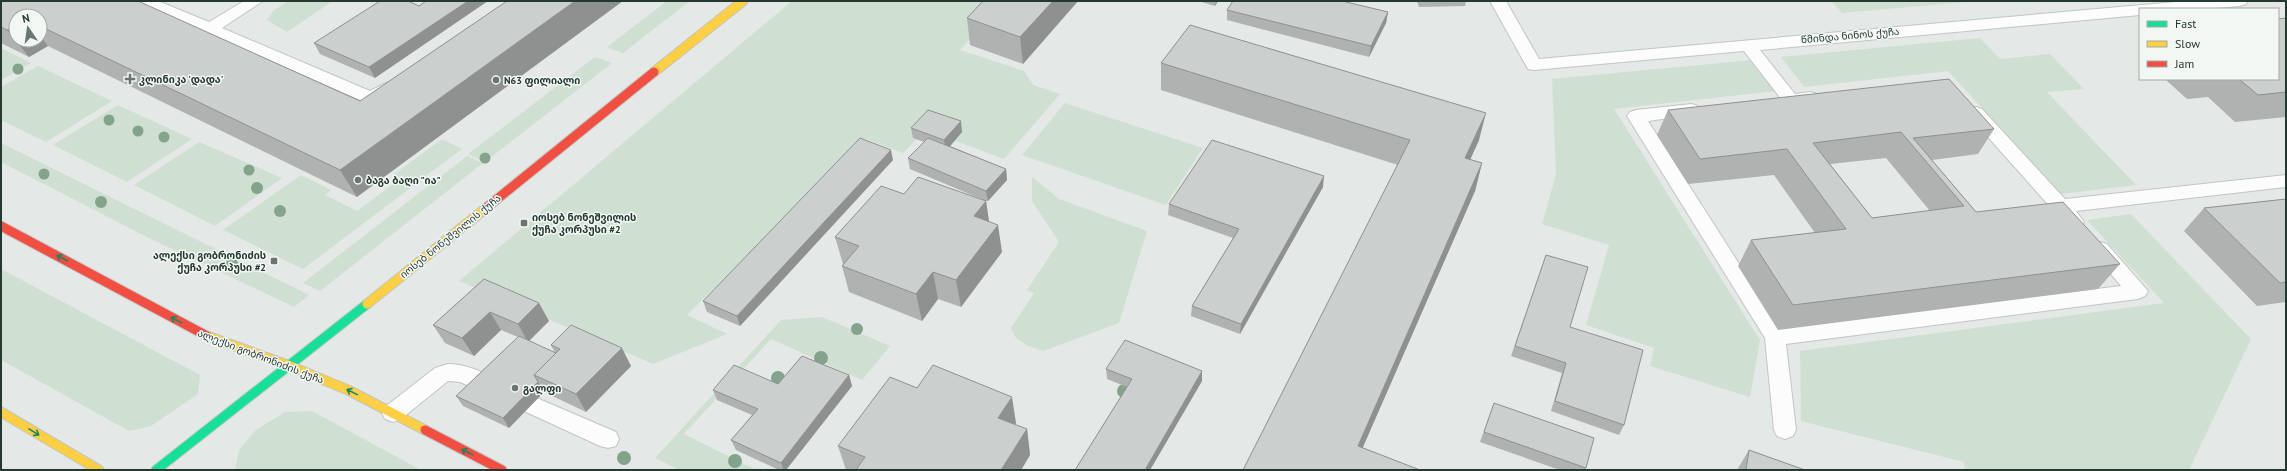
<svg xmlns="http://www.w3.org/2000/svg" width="2287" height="471" viewBox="0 0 2287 471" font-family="'PT Sans','Noto Sans Georgian',sans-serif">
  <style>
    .green { fill: #cfe0d2 }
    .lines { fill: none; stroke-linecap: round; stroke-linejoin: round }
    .lane-casing { stroke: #c1c5c3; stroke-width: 2 }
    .fast-casing { stroke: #c0c6c3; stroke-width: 11 }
    .slow-casing { stroke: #c0c6c3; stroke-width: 11 }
    .jam-casing { stroke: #c0c6c3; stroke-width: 11 }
    .lane { fill: #fbfcfb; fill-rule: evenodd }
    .fast { stroke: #16e098; stroke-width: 9 }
    .slow { stroke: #ffcf43; stroke-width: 9 }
    .jam { stroke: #f24e42; stroke-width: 9 }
    .tree { fill: #83a38b }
    .wall { fill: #afb2b0; fill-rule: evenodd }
    .shaded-wall { fill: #8e9190 }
    .building { fill: #cbcfcd; stroke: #8e9190; fill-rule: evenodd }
    .oneway { stroke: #1e845f }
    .poi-dot { fill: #677670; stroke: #f2f7f4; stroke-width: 1.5 }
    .labels { text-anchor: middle; stroke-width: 3; stroke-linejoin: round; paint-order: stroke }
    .street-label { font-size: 10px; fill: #243930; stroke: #f2f7f4 }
    .poi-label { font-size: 10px; font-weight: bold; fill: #243930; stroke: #f2f7f4; text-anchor: start }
  </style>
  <rect width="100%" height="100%" fill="#e4e8e6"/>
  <path class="green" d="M288,1H333L287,32L267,20L273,11Z
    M667,1H690L623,53L607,47Z
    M792,1H1003L960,50L1024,71L1033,85L1060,94L1004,159L926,130L903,153L866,139L687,315L727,334L653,364L459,281Z
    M1831,1H1977L1842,13Z
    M1980,38L2000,59L2050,54L2084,89L2047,92L2136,185L2061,194L1948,71L1804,87L1781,57Z
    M1,48L31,63L1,80Z
    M595,57L612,63L485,162L468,154Z
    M1752,60L1776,91L1614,109L1760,340L1750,397L1650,366L1654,348L1586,325L1609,245L1542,224L1556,174L1552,79Z
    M38,66L112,101L46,142L1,120V87Z
    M1065,103L1203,148L1166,205L1022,155Z
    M118,105L192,139L127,182L53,145Z
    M442,139L462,149L303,269L223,230L301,175L331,190L325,195L357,211L400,179L393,175Z
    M199,142L282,178L215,226L134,185Z
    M1,143L309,295L294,307L145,236L1,162Z
    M467,156L483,163L320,291L303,283Z
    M1032,177L1059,199L1147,231L1119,323L1043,351L1028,346L1016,338L1011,328L1034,293L1027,290L1059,242L1032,201Z
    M2131,214L2251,339L2189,470H1965L1964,462L1801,421L1800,351L2164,303L2087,220Z
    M1,269L200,375L198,394L151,426L129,431L1,360Z
    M822,317L890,346L862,380L771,339L684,434L756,470H679L655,458L781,320Z
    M312,411L421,470H235L239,450L256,430L285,412Z"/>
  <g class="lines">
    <g class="lane-casing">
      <path id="lane" d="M137,1H158L209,22L244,1H263L222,28L370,91L388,82L394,83L396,87C390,96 376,105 365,102L139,4Z
        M1490,1H1506L1539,59L2187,1H2248L2246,4L2240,6L2204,9H2140V15L1760,50L1795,94L1811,92L1817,94L1820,98L1817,102C1807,105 1795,107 1785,104L1744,51L1534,70L1528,69Z
        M1692,104L1698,106L1701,110L1698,114L1648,121L1780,328L2121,286L2090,249L2093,244L2100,242L2107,244L2148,291L2145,296L2138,299L1786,344L1796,430L1793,436L1785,439L1777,436L1774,430L1765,338L1627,116L1630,112L1636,110Z
        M1976,107L1982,109L2065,199L2286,175V187L2076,211L2084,222L2082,227L2075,229L2068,227L1970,117L1967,113L1970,109Z
        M448,364C462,364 489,371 496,384L492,390L485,393L460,382L448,381L401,419L393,422L385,419L382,413L385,407L435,368Z
        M532,396L616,432L619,439L616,446L608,448L600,446L524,411L521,405L524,399Z"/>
    </g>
    <g class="fast-casing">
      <path id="fast" d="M156,470L367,304"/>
    </g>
    <g class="slow-casing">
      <path id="slow" d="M654,72L743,1
        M367,304L486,208
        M207,336L290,366L348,390L425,430
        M1,412L99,470"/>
    </g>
    <g class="jam-casing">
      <path id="jam" d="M486,208L654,72
        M1,226L207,336
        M425,430L502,470"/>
    </g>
    <use href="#lane" class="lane"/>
    <use href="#fast" class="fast"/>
    <use href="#slow" class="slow"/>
    <use href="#jam" class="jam"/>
  </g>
  <g class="tree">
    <circle cx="18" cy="69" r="5.5"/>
    <circle cx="109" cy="120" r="5.5"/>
    <circle cx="138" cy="131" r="5.5"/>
    <circle cx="164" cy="137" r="5.5"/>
    <circle cx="485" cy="158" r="5.5"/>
    <circle cx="249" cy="170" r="5.5"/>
    <circle cx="44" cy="174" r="5.5"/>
    <circle cx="257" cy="188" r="6"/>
    <circle cx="101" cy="202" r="6"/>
    <circle cx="280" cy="211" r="6"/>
    <circle cx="232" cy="264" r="6"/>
    <circle cx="857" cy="329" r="6"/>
    <circle cx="821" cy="358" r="7"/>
    <circle cx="778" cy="378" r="7"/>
    <circle cx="1124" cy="391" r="7"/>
    <circle cx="624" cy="458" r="7"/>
    <circle cx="735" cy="461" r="7"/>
  </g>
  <path class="wall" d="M1,1L360,101L357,197L48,46L29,57L1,43ZM16,16H40V40Z
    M983,1H1078L1023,64L970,45L967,18Z
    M1198,1H1218L1215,6Z
    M1417,1H1466L1465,6L1419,7Z
    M419,6L375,78L320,54L314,43Z
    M1227,10L1388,12L1386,23L1369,57L1227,20Z
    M2286,18V117L2235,122L2208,97L2187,99L2165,79H2278Z
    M1161,63L1479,140L1470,160L1482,163L1475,191L1362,448L1243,470L1398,165L1161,90Z
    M1668,110L1994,129L1978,154L1932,160L1976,212L2120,264L2098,289L1778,330L1738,266L1751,240L1815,233L1774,175L1688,184L1657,135ZM1886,158L1930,211L1872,218L1830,164Z
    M911,128L962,132L950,146L1006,169L1007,180L988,201H986L989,222L1002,252L961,307L938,299L922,321L849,292L842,266L843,264L835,237L904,194L981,199L910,169L908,158L924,142L913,138Z
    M893,160L740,326L707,312L703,301Z
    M1323,187L1240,334L1191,316L1192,306L1233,238L1168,215L1169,204Z
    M2286,199V302L2257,306L2184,231L2204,208Z
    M1546,255L1570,327L1624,425L1619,435L1551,411L1562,373L1511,356Z
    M484,279L549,321L529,341L555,353L551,345L631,366L586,412L544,392L509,428L463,406L456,396L518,337L501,330L474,356L445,343L433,325Z
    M1106,369L1202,381L1150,470H1075L1127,387L1107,379Z
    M849,375L852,386L786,470H779L736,450L731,440L752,415L717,400L713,390L778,384Z
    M917,388L1016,423L1015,425L1027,429L1030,455L1021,470H846L838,446Z
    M1494,403L1586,468L1585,470H1560L1480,442Z
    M1749,450L1805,470H1737Z"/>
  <path class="shaded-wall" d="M468,1H488L375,78L369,67Z
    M575,1H623L357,197L340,170Z
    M1053,1H1078L1023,64L1020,37Z
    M1216,1H1218L1215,6Z
    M1388,12L1386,23L1369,57L1371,46Z
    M16,25V40H40V36L48,46L29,57L7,30Z
    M1486,113L1479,140L1458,186L1465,158Z
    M961,121L962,132L946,151L944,140Z
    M891,150L893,160L740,326L737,316Z
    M1482,163L1475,191L1353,470L1358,446Z
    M1006,169L1007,180L988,201L986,191Z
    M1324,176L1323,187L1240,334L1241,324Z
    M986,201L990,228L974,216Z
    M998,225L1002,252L961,307L956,280Z
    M933,272L938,299L922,321L916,294Z
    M539,303L549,321L528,342L518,324Z
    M490,312L501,330L474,356L462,338Z
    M622,348L631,366L586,412L576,394Z
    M1202,371V381L1150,470H1145Z
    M849,375L852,386L786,470H784L781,463Z
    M538,382L544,392L509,428L503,418Z
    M1012,397L1016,423L1002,444L998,418Z
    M1027,429L1030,455L1021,470H1001Z"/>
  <path class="building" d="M1,1H138L360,101L507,1H575L340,170L40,26V16H16V25L7,30L1,27Z
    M380,1H408L419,6L426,1H468L369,67L314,43Z
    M983,1H1053L1020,37L967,18Z
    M1233,1H1342L1388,12L1371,46L1227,10Z
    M2286,18V92L2258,95L2239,79H2278V19Z
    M1190,25L1486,113L1465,158L1482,163L1358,446L1420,470H1243L1410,140L1161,63Z
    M1949,79L1994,129L1913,138L1976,212L2063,202L2120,264L1793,305L1751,240L1846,229L1787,149L1700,159L1668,110ZM1901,132L1964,206L1872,218L1813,143Z
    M928,110L961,121L944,140L911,128Z
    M860,138L891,150L737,316L703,301Z
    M928,138L1006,169L986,191L908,158Z
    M1212,140L1324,176L1241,324L1192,306L1239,229L1169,204Z
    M918,177L986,201L974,216L998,225L956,280L933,272L916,294L842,266L859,246L835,237L881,186L904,194Z
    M2286,199V282L2280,283L2204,208Z
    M1546,255L1588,267L1570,327L1643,350L1624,425L1555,401L1566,363L1515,346Z
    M484,279L539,303L518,324L490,312L462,338L433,325Z
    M571,325L622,348L576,394L534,375L560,349L551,345Z
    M519,336L556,353L534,375L538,382L503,418L456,396Z
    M1125,340L1202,371L1145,470H1075L1132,379L1106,369Z
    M802,356L849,375L781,463L731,440L758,409L713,390L734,365L778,384Z
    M933,365L1012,397L998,418L1027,429L1001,470H856L865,457L838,446L890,377L917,388Z
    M1494,403L1594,438L1586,468L1484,432Z
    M1749,450L1805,470H1746Z"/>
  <defs><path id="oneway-shaft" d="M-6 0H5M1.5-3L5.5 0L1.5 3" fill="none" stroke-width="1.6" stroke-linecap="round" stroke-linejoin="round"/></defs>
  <g class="oneway">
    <use href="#oneway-shaft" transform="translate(62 258) rotate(-152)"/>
    <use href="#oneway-shaft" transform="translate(176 320) rotate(-152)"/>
    <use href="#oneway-shaft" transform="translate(352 392) rotate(-154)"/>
    <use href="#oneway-shaft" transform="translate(34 432) rotate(31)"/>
    <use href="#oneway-shaft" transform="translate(467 452) rotate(-152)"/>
  </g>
  <g class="poi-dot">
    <path d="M128 73h4v4h4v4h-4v4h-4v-4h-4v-4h4z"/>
    <circle cx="496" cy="80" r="4"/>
    <circle cx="358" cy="180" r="4"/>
    <rect x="520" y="219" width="8" height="8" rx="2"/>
    <rect x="270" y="257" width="8" height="8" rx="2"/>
    <circle cx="515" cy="388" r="4"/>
  </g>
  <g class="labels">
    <g class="street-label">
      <text transform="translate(1850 35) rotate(-5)" y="4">წმინდა ნინოს ქუჩა</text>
      <text transform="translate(450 236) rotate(-39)" y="4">იოსებ ნონეშვილის ქუჩა</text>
      <text transform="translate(261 356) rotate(21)" y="4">ალექსი გობრონიძის ქუჩა</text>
    </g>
    <g class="poi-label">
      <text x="139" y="83">კლინიკა 'დადა'</text>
      <text x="504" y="84">N63 ფილიალი</text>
      <text x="366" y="184">ბაგა ბაღი "ია"</text>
      <text x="532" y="221">იოსებ ნონეშვილის<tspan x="532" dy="12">ქუჩა კორპუსი #2</tspan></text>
      <text x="266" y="259" text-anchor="end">ალექსი გობრონიძის<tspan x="266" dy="12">ქუჩა კორპუსი #2</tspan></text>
      <text x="523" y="392">გალფი</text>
    </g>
  </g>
  <rect width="2287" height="471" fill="none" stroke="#243930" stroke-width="4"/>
  <rect x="2139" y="8" width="140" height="72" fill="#f2f7f4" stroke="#a0aba6"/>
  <rect x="2147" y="21" width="20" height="6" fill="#16e098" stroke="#a0aba6"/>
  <text x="2175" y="28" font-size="12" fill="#243930">Fast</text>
  <rect x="2147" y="41" width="20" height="6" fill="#ffcf43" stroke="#a0aba6"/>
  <text x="2175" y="48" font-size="12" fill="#243930">Slow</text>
  <rect x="2147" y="61" width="20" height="6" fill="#f24e42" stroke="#a0aba6"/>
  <text x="2175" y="68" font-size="12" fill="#243930">Jam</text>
  <g transform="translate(28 28) rotate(347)"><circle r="19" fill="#f2f7f4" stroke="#a0aba6"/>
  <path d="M0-3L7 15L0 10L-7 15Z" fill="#677670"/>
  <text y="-6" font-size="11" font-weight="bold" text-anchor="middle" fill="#243930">N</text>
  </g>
</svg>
